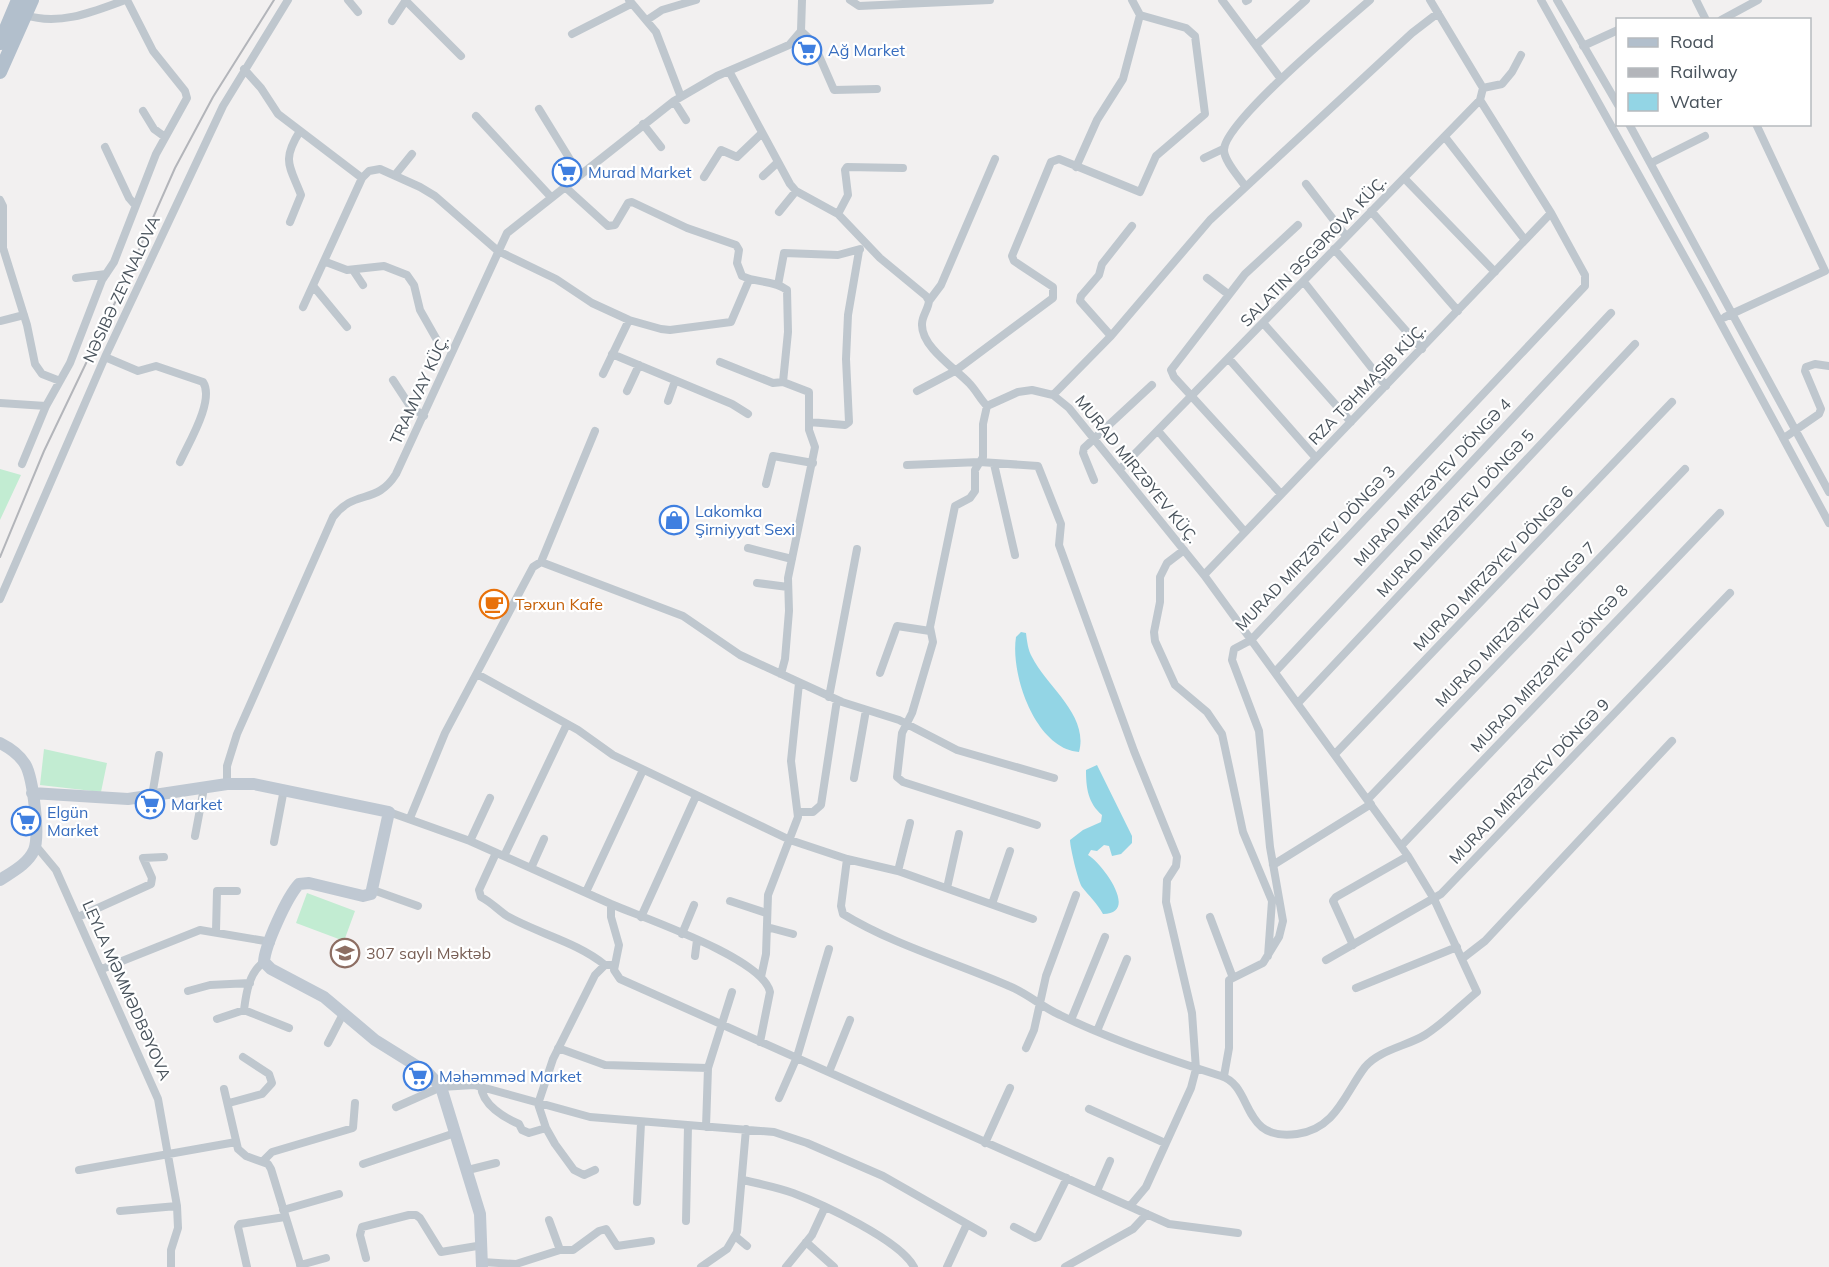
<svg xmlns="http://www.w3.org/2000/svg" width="1829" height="1267" viewBox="0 0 1829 1267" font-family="Mulish,sans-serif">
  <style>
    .green { fill: #c2ecd2 }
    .water { fill: #93d5e5 }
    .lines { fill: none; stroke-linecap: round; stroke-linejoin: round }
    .street { stroke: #bfc7ce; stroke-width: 8 }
    .secondary { stroke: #bfc8d2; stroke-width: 12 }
    .primary { stroke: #b2bfcc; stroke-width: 14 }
    .rail { stroke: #b3b5ba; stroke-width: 2 }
    .labels { text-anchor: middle; stroke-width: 4.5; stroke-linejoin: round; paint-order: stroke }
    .shop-label { font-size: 16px; fill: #366cbe; stroke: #fff; text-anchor: start }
    .street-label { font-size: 16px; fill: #49535c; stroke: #fff }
    .food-label { font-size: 16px; fill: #c56008; stroke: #fff; text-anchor: start }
    .education-label { font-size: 16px; fill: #785e54; stroke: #fff; text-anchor: start }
  </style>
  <rect width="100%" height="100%" fill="#f2f0f0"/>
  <path class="green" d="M0,469L21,475L0,520Z
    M44,749L107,763L101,792L40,785Z
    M307,893L355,911L344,941L296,923Z"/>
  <path class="water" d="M1021,632L1026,633C1027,641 1028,650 1032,657C1047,687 1089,715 1079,752C1036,749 1010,675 1016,637Z
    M1097,765L1132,836V843L1121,854L1112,856L1109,846L1104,845L1097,851L1091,850L1088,855C1102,863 1140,914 1103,914C1097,903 1089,896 1082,887C1078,881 1070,847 1070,840L1083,830L1101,822L1102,815C1088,803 1086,788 1086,770Z"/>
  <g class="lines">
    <path class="street" d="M348,0L358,12
      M629,0L656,32L681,97
      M850,0L859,6L990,0
      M1222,0L1281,79
      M1430,0L1483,88
      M1541,0L1704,292L1829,523
      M1557,0L1618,105
      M1696,0L1706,20
      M406,1L461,56
      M1246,1L1248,0
      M25,15C59,26 93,12 125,0
      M647,20L662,10L696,0
      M1721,20L1758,0
      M392,21L406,0
      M801,31L813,42L834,90L877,89
      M572,34L631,4
      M1256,45L1306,0
      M1583,46L1618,30
      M244,69L261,88L278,114L362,178L369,171L380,169L420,187L435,196L498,251L556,279L592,303L629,320L661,329L670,330L731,322L749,280
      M729,71L790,184L796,191L838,214L880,258L926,296L929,301C928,310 922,316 922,324C921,347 956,369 969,383C976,390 980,399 987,406L1018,392L1032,390L1053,395L1069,408L1204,575L1408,856L1434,899L1477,992C1460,1006 1444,1023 1425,1035C1407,1046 1379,1050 1365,1067C1345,1093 1336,1129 1297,1134C1240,1142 1254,1086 1221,1076C1167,1059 1111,1040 1060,1015C1042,1007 1027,993 1009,986C954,962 894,945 843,914L841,906L847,859
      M674,101L686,120
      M539,109L579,174
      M143,111L154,129L165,137
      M476,116L550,196
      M643,124L661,147
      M1629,124L1829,492
      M1756,124L1825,271
      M1445,137L1525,240
      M105,147L129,198L135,205
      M1204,158L1223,149
      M1651,163L1705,136
      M1076,167L1097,120L1123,79L1140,15
      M395,175L412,154
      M763,176L777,163
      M704,177L721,150L737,157L761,134
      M1404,178L1495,272
      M1306,184L1346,236
      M564,186L608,226L615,225L628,203L632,202L687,228L736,245L739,250L737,263L742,276C756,283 774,280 787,290L788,332L783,382L809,392V430L815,447L788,578L789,611L785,659L781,674
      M1245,186C1239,177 1224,161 1224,150C1224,122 1345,22 1370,0
      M0,200L3,206V248L27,325L35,364L42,374L60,381
      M1371,211L1458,311
      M779,212L796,191
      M838,214L848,195L845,170L847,167L903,168
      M290,222L301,195C290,166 281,161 300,131
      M1334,249L1422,349
      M326,262L347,270L384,266L407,275L414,285L420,310L437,340
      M353,270L363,285
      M76,278L106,274
      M1207,278L1228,294
      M1304,282L1386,386
      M778,285L784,253L838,255L860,249
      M314,287L347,327
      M929,301L941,285L995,159
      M303,307L362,178
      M1725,317L1825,271
      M0,321L24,315
      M1264,324L1351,422
      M1111,336L1080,301L1081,296L1099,275L1102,264L1132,226
      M612,354L732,404L748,414
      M105,357L138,371L156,366L203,382C215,400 188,444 180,462
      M1229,359L1316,458
      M720,362L773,383L783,382
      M603,374L629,320
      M393,380L410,406L424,416
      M627,391L639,365
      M917,391L955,371L1053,298V287L1014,261L1012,256L1051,162L1059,159L1140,192L1156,156L1205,114L1195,36L1186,28L1140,15L1132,0
      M1053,395L1111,336L1210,220L1412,33L1438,13
      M668,401L675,381
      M0,403L46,406
      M987,406L983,424V457L975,470V491L970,498L955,506L930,627L933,642L912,713L902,733L897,777L903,782L1037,825
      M809,422L845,425L849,422L846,359L848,315L859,251
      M1159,432L1245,532
      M1784,438L1819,414L1821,409L1805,371L1806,367L1815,364L1829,366
      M22,464L46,406L70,363L102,280L114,262L156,154L187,98L185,91L153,51L127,0
      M994,464L1015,555
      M907,465L980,462L1038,466L1061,524L1059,545L1134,751L1177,857L1176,866L1167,880L1166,902L1192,1013L1196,1069L1191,1088L1146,1187L1130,1206
      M1120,469L1480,100L1483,88L1502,84L1512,72L1521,55
      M1094,480L1083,453L1084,448L1152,385
      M766,484L773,456L813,463
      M1281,494L1174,377L1171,370L1245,274L1298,225
      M748,548L792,559
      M1184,550L1167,563L1160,577V602L1154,632L1155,641L1175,685L1207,712L1222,734L1243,832L1272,901L1268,956
      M541,562L595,431
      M1204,575L1551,213
      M757,583L788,587
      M0,599L105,357L223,106L288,0
      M1275,672L1611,313
      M880,673L897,626L930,631
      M477,674L578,730L613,755L790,840L847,859L898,871L1033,919
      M829,697L857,549
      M1298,703L1635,344
      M1335,754L1672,402
      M854,778L866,710
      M227,784V766L237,734L333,517C355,488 376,506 396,474L507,233L674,101L717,76L789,45L801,31L802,0
      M152,796L159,755
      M1368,799L1685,469
      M389,812L470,841L611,904V917L619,945L614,970L620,979L1169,1224L1238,1233
      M799,812H813L821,805L837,700
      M410,818L445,733L533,567L541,562L683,616L740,655L842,702L899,720L957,750L1054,778
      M195,836L204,788
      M470,841L490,798
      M274,842L284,789
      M36,846L56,870L158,1099L177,1206L178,1228L171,1250V1267
      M1401,846L1720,513
      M496,853L479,890L481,897C491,902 498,910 507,916C539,934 577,942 605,965
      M504,856L567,724
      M1273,865L1371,804
      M531,868L544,839
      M898,871L910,823
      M947,888L959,834
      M373,890L418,906
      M586,892L643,770
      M730,901L766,913
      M611,904C643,918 763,958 770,992L760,1042
      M992,904L1010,851
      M78,917L151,884L152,878L143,858L164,857
      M641,917L696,796
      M1210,917L1233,978
      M767,927L793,934
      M216,931L217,891H237
      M682,934L694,905
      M1353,945L1333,901L1336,897L1408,856
      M695,956L697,940
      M1463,958L1485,941L1672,741
      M1326,960L1441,894L1730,593
      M264,962C249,972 246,994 244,1010L289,1028
      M102,969L200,930L271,942
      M761,977L766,954L768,895L798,817L791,761L799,683
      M1356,988L1457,947
      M188,991L210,985L250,983
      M217,1019L244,1010
      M1071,1020L1105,937
      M1097,1031L1127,959
      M328,1043L343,1014
      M558,1048L605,1065L708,1068
      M1026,1048L1034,1030L1046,976L1076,895
      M829,1072L850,1020
      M1224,1076L1229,1048V980L1263,963L1279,937L1283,921L1270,847L1259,731L1232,660L1234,649L1251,640L1585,286V275L1551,213L1480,100
      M481,1086C482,1105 505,1118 519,1124L522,1130L529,1133L546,1128
      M224,1089L238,1149L246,1156L268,1164L271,1169L301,1267
      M779,1098L797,1057L829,949
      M229,1103L262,1094L272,1083L269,1074L243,1057
      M396,1107L441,1087L474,1085L590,1117L774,1132L807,1143L883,1176L983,1233
      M1089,1109L1165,1143
      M706,1127L708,1068L732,992
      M985,1143L1010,1088
      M263,1161L272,1152L353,1128L355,1103
      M363,1164L455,1133
      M79,1170L236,1142
      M468,1170L496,1163
      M595,1170L584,1175L574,1170L555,1144L546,1128L538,1104L553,1059L595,975L605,965H614
      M743,1180C760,1184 776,1187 793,1193C822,1204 900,1240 914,1267
      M1097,1191L1110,1161
      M637,1202L641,1123
      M283,1210L339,1194
      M120,1211L177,1206
      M549,1220L560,1250
      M686,1221L688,1126
      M1014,1227L1035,1238L1038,1237L1067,1178
      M735,1236L747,1246
      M806,1242L834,1267
      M366,1258L360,1235L362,1227L409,1215H416L420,1218L441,1252L483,1245
      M482,1262L516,1264L560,1250H573L599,1231L606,1229L617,1246L651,1241
      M300,1265L326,1258
      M247,1267L238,1227L240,1224L285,1217
      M701,1267L727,1249L737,1232L746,1129
      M786,1267L812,1235L825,1207
      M947,1267L967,1224
      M1065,1267L1133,1229L1147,1214"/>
    <path class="secondary" d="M0,743C10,748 19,754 25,764C33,777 40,836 34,850C28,864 12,872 0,880
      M32,793L128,799L227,784H254L389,812L371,894L363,896L309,883L299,884C287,897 265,945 264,962L271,969L324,997L375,1040L428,1073L441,1087L480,1214L482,1267"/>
    <path class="primary" d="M0,43L18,0
      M0,72L32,0"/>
    <path class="rail" d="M0,557L44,451L122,288L175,168L213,97L274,0"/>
  </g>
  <defs>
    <g id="supermarket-ring" transform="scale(1.5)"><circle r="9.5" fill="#fff" stroke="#3f7fe0" stroke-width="1.5"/><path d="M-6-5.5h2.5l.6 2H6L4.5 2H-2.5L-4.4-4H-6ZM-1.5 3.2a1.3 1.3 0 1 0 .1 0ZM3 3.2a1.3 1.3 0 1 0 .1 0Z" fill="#3f7fe0"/></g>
    <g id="shop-ring" transform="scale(1.5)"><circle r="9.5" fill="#fff" stroke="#3f7fe0" stroke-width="1.5"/><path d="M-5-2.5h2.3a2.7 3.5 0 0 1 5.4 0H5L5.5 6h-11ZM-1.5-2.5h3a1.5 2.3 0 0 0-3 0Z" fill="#3f7fe0"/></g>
    <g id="cafe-ring" transform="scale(1.5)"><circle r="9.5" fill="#fff" stroke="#e8710a" stroke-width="1.5"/><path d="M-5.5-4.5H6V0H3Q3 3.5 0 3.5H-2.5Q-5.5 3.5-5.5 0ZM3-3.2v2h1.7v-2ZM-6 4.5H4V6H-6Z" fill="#e8710a"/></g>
    <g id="school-ring" transform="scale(1.5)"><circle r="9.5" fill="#fff" stroke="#8d6e63" stroke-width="1.5"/><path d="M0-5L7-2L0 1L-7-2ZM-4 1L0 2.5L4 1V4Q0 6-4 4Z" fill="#8d6e63"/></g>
  </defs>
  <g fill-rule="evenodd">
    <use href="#supermarket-ring" x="807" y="50"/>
    <use href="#supermarket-ring" x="567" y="172"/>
    <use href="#shop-ring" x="674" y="520"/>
    <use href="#cafe-ring" x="494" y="604"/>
    <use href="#supermarket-ring" x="150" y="804"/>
    <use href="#supermarket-ring" x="26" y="821"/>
    <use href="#school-ring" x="345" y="953"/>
    <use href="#supermarket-ring" x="418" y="1076"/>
  </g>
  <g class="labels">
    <g class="shop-label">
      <text x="828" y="56">Ağ Market</text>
      <text x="588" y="178">Murad Market</text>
      <text x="695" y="517">Lakomka<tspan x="695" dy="18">Şirniyyat Sexi</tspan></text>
      <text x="171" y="810">Market</text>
      <text x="47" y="818">Elgün<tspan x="47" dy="18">Market</tspan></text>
      <text x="439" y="1082">Məhəmməd Market</text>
    </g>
    <g class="street-label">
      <text transform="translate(1313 251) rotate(-46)" y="6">SALATIN ƏSGƏROVA KÜÇ.</text>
      <text transform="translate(121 289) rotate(-65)" y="6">NƏSIBƏ ZEYNALOVA</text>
      <text transform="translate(1367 384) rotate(-46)" y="6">RZA TƏHMASIB KÜÇ.</text>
      <text transform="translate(419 390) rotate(-65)" y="6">TRAMVAY KÜÇ.</text>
      <text transform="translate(1137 469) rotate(51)" y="6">MURAD MIRZƏYEV KÜÇ.</text>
      <text transform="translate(1432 482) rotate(-47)" y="6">MURAD MIRZƏYEV DÖNGƏ 4</text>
      <text transform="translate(1455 513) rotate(-47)" y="6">MURAD MIRZƏYEV DÖNGƏ 5</text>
      <text transform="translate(1315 548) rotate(-46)" y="6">MURAD MIRZƏYEV DÖNGƏ 3</text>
      <text transform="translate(1493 568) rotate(-46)" y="6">MURAD MIRZƏYEV DÖNGƏ 6</text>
      <text transform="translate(1515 624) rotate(-46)" y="6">MURAD MIRZƏYEV DÖNGƏ 7</text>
      <text transform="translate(1549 668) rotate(-47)" y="6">MURAD MIRZƏYEV DÖNGƏ 8</text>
      <text transform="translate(1529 781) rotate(-46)" y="6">MURAD MIRZƏYEV DÖNGƏ 9</text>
      <text transform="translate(127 990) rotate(66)" y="6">LEYLA MƏMMƏDBƏYOVA</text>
    </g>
    <g class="food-label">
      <text x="515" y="610">Tərxun Kafe</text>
    </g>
    <g class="education-label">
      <text x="366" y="959">307 saylı Məktəb</text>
    </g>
  </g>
  <rect x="1616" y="18" width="195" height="108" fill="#ffffff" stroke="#b6babe" stroke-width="1.5"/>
  <rect x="1628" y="38" width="30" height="9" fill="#b2bfcc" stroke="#b6babe" stroke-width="1.5"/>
  <text x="1670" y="48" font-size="18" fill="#49535c">Road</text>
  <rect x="1628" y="68" width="30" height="9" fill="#b3b5ba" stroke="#b6babe" stroke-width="1.5"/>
  <text x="1670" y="78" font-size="18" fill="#49535c">Railway</text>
  <rect x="1628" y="93" width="30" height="18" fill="#93d5e5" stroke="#b6babe" stroke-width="1.5"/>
  <text x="1670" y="108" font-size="18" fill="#49535c">Water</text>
</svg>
